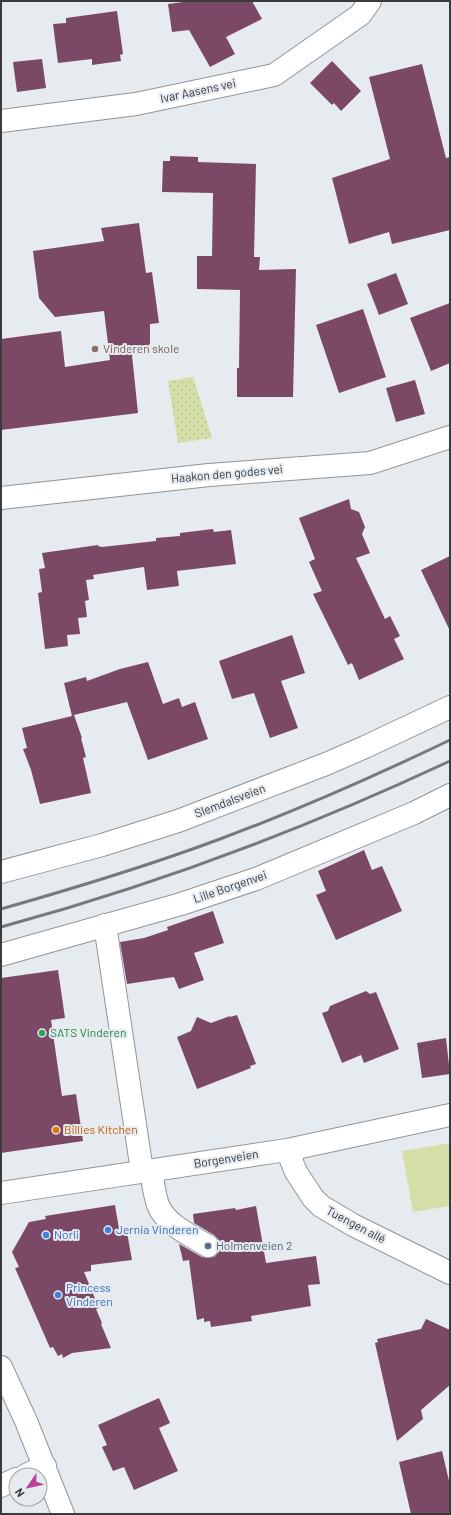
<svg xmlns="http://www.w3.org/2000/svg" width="451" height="1515" viewBox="0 0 451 1515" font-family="Barlow,sans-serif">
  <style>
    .park { fill: url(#park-dots) }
    .pitch { fill: #d3dfa6 }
    .building { fill: #7b4966 }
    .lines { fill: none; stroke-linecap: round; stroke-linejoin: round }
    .minor-casing { stroke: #909599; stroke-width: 24 }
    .major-casing { stroke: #909599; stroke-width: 24 }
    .minor { stroke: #fff; stroke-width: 22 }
    .major { stroke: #fff; stroke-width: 22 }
    .rail { stroke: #777a7d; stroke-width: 3 }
    .education-dot { fill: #8d6e63; stroke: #e6ebf0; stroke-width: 1.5 }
    .leisure-dot { fill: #2e9e5b; stroke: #e6ebf0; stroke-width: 1.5 }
    .food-dot { fill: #e8710a; stroke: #e6ebf0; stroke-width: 1.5 }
    .shop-dot { fill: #3f7fe0; stroke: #e6ebf0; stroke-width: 1.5 }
    .service-dot { fill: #5c6f8a; stroke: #e6ebf0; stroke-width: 1.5 }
    .labels { text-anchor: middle; stroke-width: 4; stroke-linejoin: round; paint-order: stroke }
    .street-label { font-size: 12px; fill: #393b3d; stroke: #e6ebf0 }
    .education-label { font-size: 12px; fill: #785e54; stroke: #e6ebf0; text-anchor: start }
    .leisure-label { font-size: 12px; fill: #27864d; stroke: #e6ebf0; text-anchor: start }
    .food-label { font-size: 12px; fill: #c56008; stroke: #e6ebf0; text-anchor: start }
    .shop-label { font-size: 12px; fill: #366cbe; stroke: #e6ebf0; text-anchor: start }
    .service-label { font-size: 12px; fill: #4e5e75; stroke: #e6ebf0; text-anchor: start }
  </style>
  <defs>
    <pattern id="park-dots" width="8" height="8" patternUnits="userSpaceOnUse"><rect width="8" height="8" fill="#d3dfa6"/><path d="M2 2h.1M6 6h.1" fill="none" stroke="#b6c090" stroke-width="1.8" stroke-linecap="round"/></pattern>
  </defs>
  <rect width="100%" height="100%" fill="#e6ebf0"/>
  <path class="park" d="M193,377L212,438L178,443L168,381Z"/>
  <path class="pitch" d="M450,1143V1206L413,1212L402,1151Z"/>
  <path class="building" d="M191,1H252L262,19L226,37L235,54L210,67L189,30L172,32L168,4Z
    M117,11L123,54L120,55L121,61L92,65V59L58,63L53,24L66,23V18Z
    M42,59L46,88L17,92L13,62Z
    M332,61L361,91L341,111L334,103L332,105L310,83Z
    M422,64L446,158L450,157V230L392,244L389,232L349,244L332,178L390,159L369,77Z
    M170,156L198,157V162L256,164L254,257H260L259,270L296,269L293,397H237V368H239L240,290L197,289V256H212L213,193L162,192L163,161H170Z
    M139,223L146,273L152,272L159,323L150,324V343L148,347L144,351L132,355L138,413L1,430V339L61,331L65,367L110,360L104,311L55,317L39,298L33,251L104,241L101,228Z
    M396,273L408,304L379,315L367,284Z
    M450,303V363L431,371L410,318Z
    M363,309L386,377L339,393L316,325Z
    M415,380L425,414L396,422L386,388Z
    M349,499L351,509L359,512L365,527L362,534L370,553L356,558L385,619L390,616L400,636L394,639L404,659L359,680L352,663L348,665L313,594L322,591L309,562L315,559L299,518Z
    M213,529L214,532L231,530L236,564L177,571L179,586L147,590L144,567L93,575L94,579L86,580L89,600L85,601L87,617L78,618L80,634L67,635L68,646L45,649L38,593L42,592L39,569L45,568L42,553L98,545V546L102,547L156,541V538L180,536V533Z
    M450,556V631L421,570Z
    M292,635L305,673L281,681L298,728L270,738L254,693L232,699L219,661Z
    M148,662L163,704L179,698L182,707L195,702L208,739L148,760L127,702L74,715L82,738H81L86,757L83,758L91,793L40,804L31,770L23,749L27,748L22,728L72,716L64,683L86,677L87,681L120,669Z
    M364,850L372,870L382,866L402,911L336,940L316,895L326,891L318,871Z
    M213,911L224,943L194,953L204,980L179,989L174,977L127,984L120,942L144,938L168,930L167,927Z
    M58,970L65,1018L51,1020L62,1096L76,1094L83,1141L1,1153V978Z
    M366,991L370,994L376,992L399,1049L364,1063L361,1055L342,1063L322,1013L328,1011L330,1006Z
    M237,1015L256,1064L250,1066L251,1068L197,1089L177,1037L191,1031L197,1017L211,1023L230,1016V1017Z
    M446,1038L450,1074L422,1078L417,1043Z
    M115,1205L119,1229L126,1227L132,1260L91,1265V1271L84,1272L99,1308L96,1309L102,1323L101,1324L111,1348L72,1353L63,1358L62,1354L58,1356L53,1347L50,1348L15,1268L19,1267L12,1252L29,1222L46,1219L45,1216Z
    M256,1206L266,1263L316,1256L320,1284L308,1285L311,1306L251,1316L252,1321L211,1327L210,1321L204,1322V1318L197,1320L189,1260L183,1261L179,1244L202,1257L208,1258L214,1257L219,1252L220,1246L219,1240L214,1235L194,1223L193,1214L235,1208L236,1210Z
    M426,1319L450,1330V1385L421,1410L423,1419L397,1441L375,1343L378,1342L377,1339L421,1329Z
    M159,1398L170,1423L159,1428L178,1471L134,1490L124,1467L113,1471L102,1447L107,1445L98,1425Z
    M442,1451L450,1485V1514H411L399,1462Z"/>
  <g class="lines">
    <g class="minor-casing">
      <path id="minor" d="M1,121L136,104L274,75L360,15L370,1
        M1,498L209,475L370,463L450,437
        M105,925L142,1171
        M1,955L181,904L256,879L414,813L450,795
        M287,1150L296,1172L313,1198L321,1206L353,1225L450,1273
        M151,1171C153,1181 154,1194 158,1205C166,1225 190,1235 208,1246
        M1,1193L287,1150L450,1115
        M1,1367L26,1421L63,1514
        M26,1475L45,1466
        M1,1486L16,1479"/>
    </g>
    <g class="major-casing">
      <path id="major" d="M1,872L102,845L178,821L326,764L365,747L450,707"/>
    </g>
    <use href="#minor" class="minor"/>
    <use href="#major" class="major"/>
    <path class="rail" d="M1,909C75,888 148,866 220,839C298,810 375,776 450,740
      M1,927C156,885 305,829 450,761"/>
  </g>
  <circle class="education-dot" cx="95" cy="349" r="4"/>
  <circle class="leisure-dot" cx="42" cy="1033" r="4"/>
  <circle class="food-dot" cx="56" cy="1130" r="4"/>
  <g class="shop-dot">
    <circle cx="108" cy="1230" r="4"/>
    <circle cx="46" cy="1235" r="4"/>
    <circle cx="58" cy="1295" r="4"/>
  </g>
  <circle class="service-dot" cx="208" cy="1246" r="4"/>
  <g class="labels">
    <g class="street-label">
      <text transform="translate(198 91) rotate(-12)" y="4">Ivar Aasens vei</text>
      <text transform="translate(227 474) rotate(-5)" y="4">Haakon den godes vei</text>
      <text transform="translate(230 801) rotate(-21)" y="4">Slemdalsveien</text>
      <text transform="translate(230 887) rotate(-19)" y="4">Lille Borgenvei</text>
      <text transform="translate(226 1159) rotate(-9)" y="4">Borgenveien</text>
      <text transform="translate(356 1225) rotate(28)" y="4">Tuengen allé</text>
    </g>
    <g class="education-label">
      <text x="103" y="353">Vinderen skole</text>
    </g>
    <g class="leisure-label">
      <text x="50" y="1037">SATS Vinderen</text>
    </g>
    <g class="food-label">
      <text x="64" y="1134">Billies Kitchen</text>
    </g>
    <g class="shop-label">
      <text x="116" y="1234">Jernia Vinderen</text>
      <text x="54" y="1239">Norli</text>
      <text x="66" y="1292">Princess<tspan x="66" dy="14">Vinderen</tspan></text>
    </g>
    <g class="service-label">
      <text x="216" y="1250">Holmenveien 2</text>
    </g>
  </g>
  <rect width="451" height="1515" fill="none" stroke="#393b3d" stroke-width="4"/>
  <g transform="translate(28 1487) rotate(236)"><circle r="19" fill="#e6ebf0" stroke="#a1a5a8"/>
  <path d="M0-3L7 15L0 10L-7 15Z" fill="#bb4297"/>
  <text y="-6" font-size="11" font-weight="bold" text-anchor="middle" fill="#393b3d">N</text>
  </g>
</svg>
